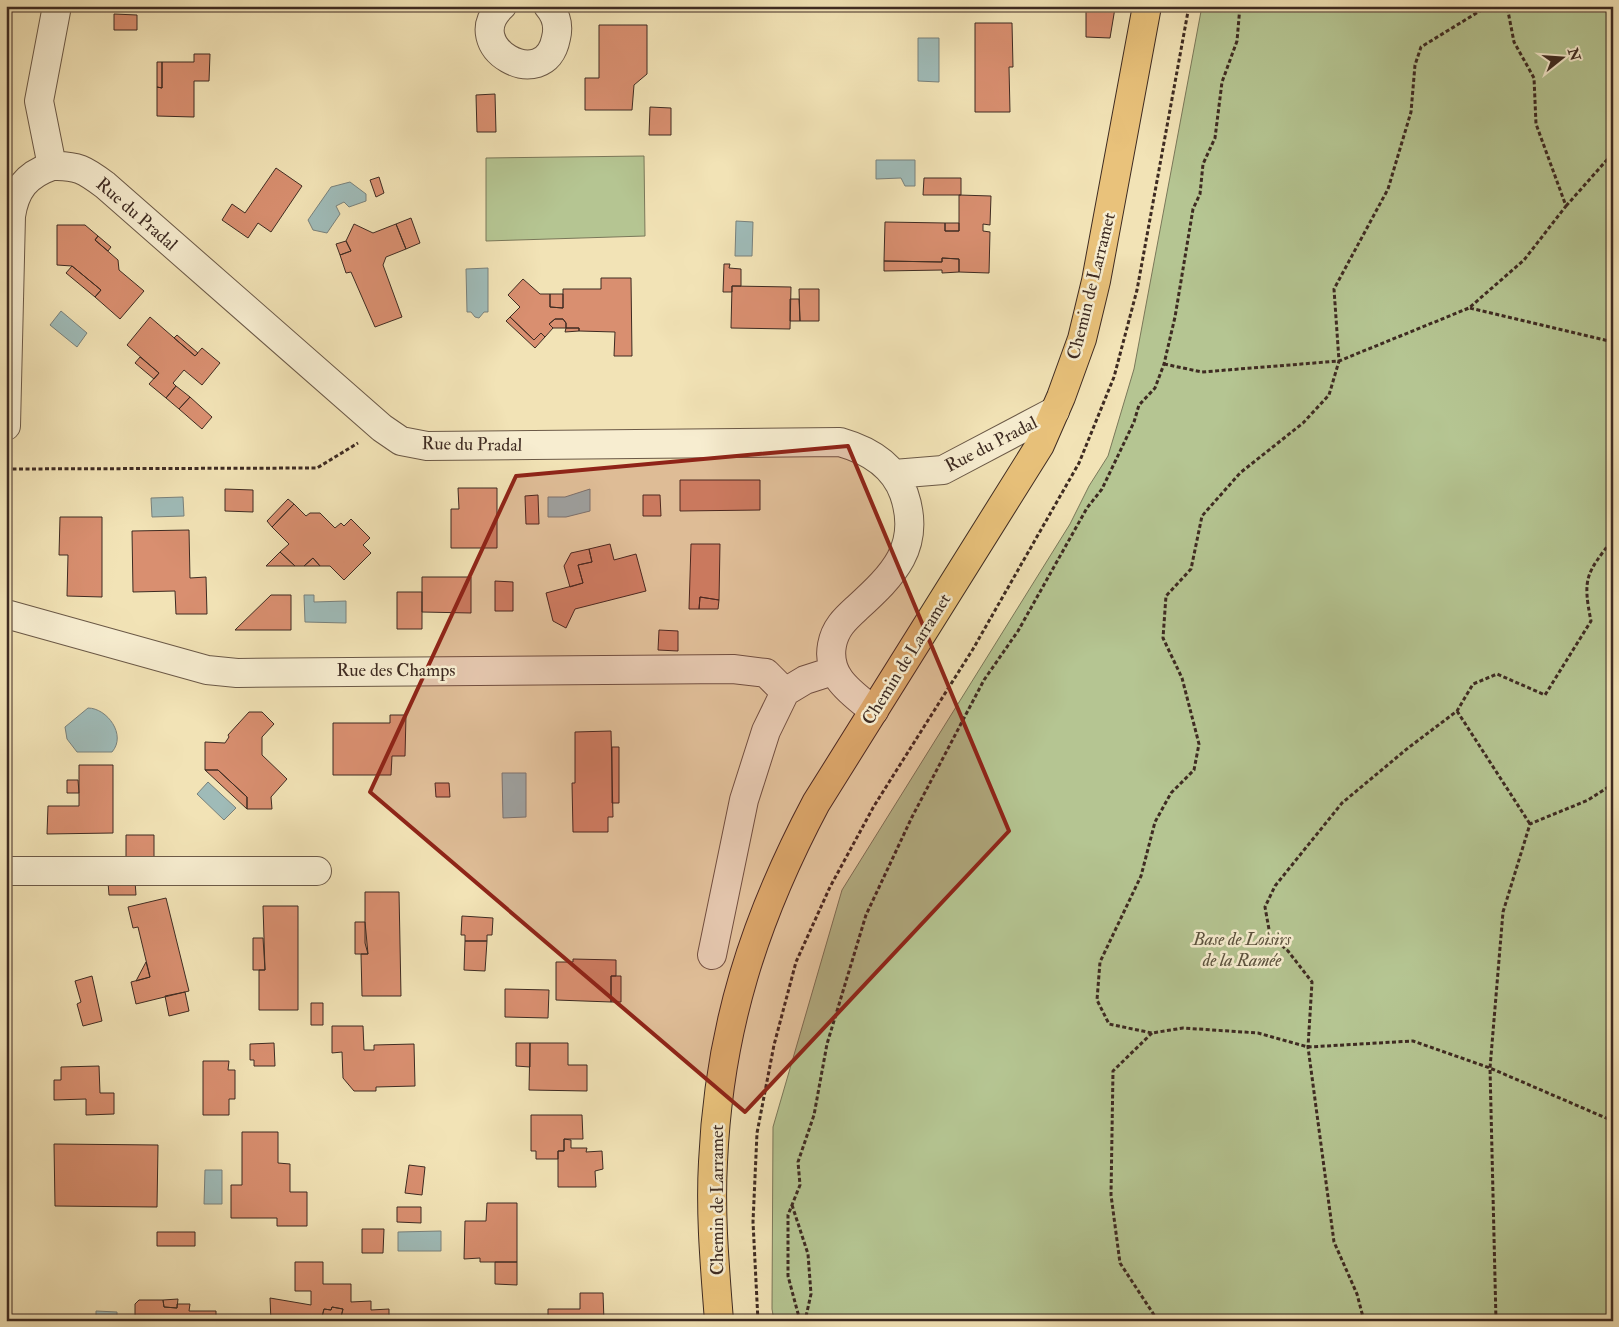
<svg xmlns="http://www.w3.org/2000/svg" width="1619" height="1327" viewBox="0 0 1619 1327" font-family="'IM FELL Double Pica',serif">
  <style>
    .green { fill: #b5c592; stroke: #7a785a }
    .water { fill: #9fbbb8; stroke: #78817c }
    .building { fill: #d98f70; stroke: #3e2b22 }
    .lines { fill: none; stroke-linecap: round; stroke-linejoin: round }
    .minor-casing { stroke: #6b5947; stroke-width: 30 }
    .major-casing { stroke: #3e2b22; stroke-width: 30 }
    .path { stroke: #3e2b22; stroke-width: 3; stroke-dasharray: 4 2.5; stroke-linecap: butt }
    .minor { stroke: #f7edd0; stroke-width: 28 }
    .major { stroke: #e9c27b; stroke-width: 28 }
    .marked { fill: #8f2418; fill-opacity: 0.2; stroke: #8f2418; stroke-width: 4; stroke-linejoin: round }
    .labels { text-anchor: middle; stroke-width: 5; stroke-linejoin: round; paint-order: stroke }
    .street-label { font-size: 18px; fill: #3e2b22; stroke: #f7edd0 }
    .park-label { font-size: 18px; font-style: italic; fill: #5c523e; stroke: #f7edd0 }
  </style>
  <rect width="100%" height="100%" fill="#f2e3b6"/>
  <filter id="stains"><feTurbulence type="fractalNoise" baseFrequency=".004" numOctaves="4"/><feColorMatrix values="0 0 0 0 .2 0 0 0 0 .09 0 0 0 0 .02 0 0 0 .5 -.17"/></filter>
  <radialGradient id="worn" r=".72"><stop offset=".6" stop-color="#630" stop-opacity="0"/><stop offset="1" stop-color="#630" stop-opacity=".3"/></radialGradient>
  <path class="green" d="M1202,6H1613V1321H774L772,1309L773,1127L842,890L1070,524L1089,486L1108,456L1134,369Z
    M644,156L645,236L486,241V158Z"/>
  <path class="water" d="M918,38H939V82L918,81Z
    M876,160H915V186H905L901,178L876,179Z
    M350,182L366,194V201L349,207L344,202L336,206L340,214L327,233L313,230L308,220L331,187Z
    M736,221L753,222L752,256H735Z
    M488,268V312H484L479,318L475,317L471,312H467L466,269Z
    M61,311L87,333L77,347L50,325Z
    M590,489V511L566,517H548V497H565Z
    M183,497L184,516L152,517L151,498Z
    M304,595H314V602L346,601V623L305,622Z
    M88,708C107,708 127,735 112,752H77L67,739L65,727Z
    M526,773V817L503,818L502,773Z
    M208,782L236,808L224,820L197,794Z
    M205,1170H222V1204H204Z
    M441,1231V1251H398V1232Z
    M96,1311L117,1312V1321H96Z"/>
  <path class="building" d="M744,6H772V10H744Z
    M1086,8H1115L1110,38L1086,37Z
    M114,14L137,15V30H114Z
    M975,23H1012L1013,67H1009L1010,112H975Z
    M599,25H647V74L634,85L632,110H585V78H599Z
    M194,54H210L209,81H194V117L157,116V87L162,88V62H194Z
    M157,62H162V88L157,87Z
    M495,94L496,132H477L476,95Z
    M650,107L671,108V135H649Z
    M276,168L302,186L271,232L258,223L248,238L222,220L232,204L245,213Z
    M379,177L384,193L376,197L370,180Z
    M924,178H961V195H923Z
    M959,195L991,196L990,225L983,224V231L990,232L989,273L959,272V259L942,258V262L884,261L885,222L945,223V231H959Z
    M411,218L420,243L406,249L396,224Z
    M945,223H959V231H945Z
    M354,224L373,233L396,224L406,249L386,257L383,265L402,317L375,327L351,272L346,273L340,255L351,251L346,241Z
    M57,225H85L98,236L95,240L118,260L119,270L144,291L120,319L95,297L101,290L72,266L57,265Z
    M98,236L111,247L108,251L95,240Z
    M346,241L351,251L340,255L336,244Z
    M942,258L959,259V272L942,273V270L884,271V261L942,262Z
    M724,264H730L729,268L741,269V286H732V292H723Z
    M72,266L101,290L95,297L66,273Z
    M601,278H631L632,356H614L615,332L579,331V328H566V323L563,319H555L549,324L553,328L545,337L541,333L534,340L510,317L520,307L508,295L523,279L540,294H550V307L563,308V289H601Z
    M732,286L791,287L790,329L731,328Z
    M799,289H819V321H800Z
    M550,294H563V308L550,307Z
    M790,299H799L800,321H790Z
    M150,317L195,356L202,348L220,363L202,385L184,370L173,383L176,386L166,398L149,384L159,373L127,345Z
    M510,317L534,340L541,333L545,337L535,348L506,321Z
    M555,319H563L566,323V328H553L549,324Z
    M566,328H579V331L565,332Z
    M177,335L198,353L195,356L174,338Z
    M140,357L159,373L154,379L135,363Z
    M176,386L190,397L179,409L166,398Z
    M190,397L212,417L202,429L179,409Z
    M680,480H760V510L680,511Z
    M458,488H497V548H451V509H459Z
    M225,489L253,490V512L225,511Z
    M538,495L539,524H526L525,496Z
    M643,495H660L661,516H643Z
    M288,499L294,504L272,527L267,521Z
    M294,504L306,516L310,513H320L335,528L341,523L344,526L351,519L370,538L363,545L371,553L344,580L330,566H320L313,558L304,566H295L280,552L289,544L272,527Z
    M60,517H102V597L67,596L68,555H59Z
    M189,530L190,578L206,577L207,614H176L175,591L133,592L132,531Z
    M610,544L614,560L636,554L646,591L575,609L566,628L553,621L546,593L583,583L578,565L592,562L589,549Z
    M691,544H720L719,600L700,597L699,609H689Z
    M589,549L592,562L578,565L583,583L570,587L564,566L571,553Z
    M280,552L295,566H266Z
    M313,558L320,566H304Z
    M422,577H471V613L422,612Z
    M495,581L513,582V611H495Z
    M397,592H422V629H397Z
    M271,595H291V630H235Z
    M700,597L719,600L718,609H699Z
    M659,630L678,631V651L658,650Z
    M249,712H262L274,724L262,737V755L287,779L271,797L272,809H247V797L218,770H205V742L225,743L229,737L228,735Z
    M390,715H406L405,756H392L391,775H333V723H390Z
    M611,731L613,817H608V832H573L572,783H575V732Z
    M612,747H619V803H612Z
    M79,765H113V833L47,834L48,806H79Z
    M205,770H218L247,797V809Z
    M67,780H78L79,793H67Z
    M435,783H449L450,797H436Z
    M126,835H154V861H126Z
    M135,881L136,895H109L108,882Z
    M365,892H399L401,996H362L361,954H368L365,943Z
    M166,898L189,991L136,1004L131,982L150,977L138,927L133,928L128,907Z
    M263,906H298V1010H259V970H265Z
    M462,916L493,918L492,935H487V941H465V935H461Z
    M355,922H365L368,954H355Z
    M253,938H263L265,970H253Z
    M465,941H487L485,971L464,970Z
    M573,959L616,960V976H611V1002L556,1000V962H573Z
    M146,962L150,977L136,981Z
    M92,976L102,1021L83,1026L77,1004L81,1002L75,981Z
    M611,976H621V1002H611Z
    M505,989L549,990L548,1018L505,1017Z
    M185,992L189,1011L169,1016L165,996Z
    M311,1003H323V1025H311Z
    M332,1026H363L364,1050H374V1045L414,1044L415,1086L376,1087V1091H354L343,1078L342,1052L332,1053Z
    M274,1043L275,1066H254V1060H250V1044Z
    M516,1043H530V1067L516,1066Z
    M530,1043H568V1065H587V1091L529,1090Z
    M203,1061H229L228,1070H235V1099H229V1115H203Z
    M99,1066L100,1093H114V1114L86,1115V1099L54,1100V1080H61V1067Z
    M531,1115H582L583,1139H564V1151H558V1159H536V1151H531Z
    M242,1132H278V1163L290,1164V1192H307V1226H277V1218H231V1185H242Z
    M564,1139L571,1140V1148H587L586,1152L602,1151L603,1169L595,1171L596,1187H558V1151H564Z
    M54,1144L158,1145L157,1207L55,1206Z
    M409,1165L425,1167L422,1195L405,1193Z
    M487,1203H517V1262H480V1258L464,1259L465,1221H486Z
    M397,1207H421V1223L397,1222Z
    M362,1229H384L383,1253H362Z
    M157,1232H195V1246H157Z
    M295,1262H323V1284H351V1302L371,1301V1310L389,1309V1321H340L343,1309L332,1307L331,1310L324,1309L321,1321H271L270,1298L311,1305V1291H295Z
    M495,1262H517V1285L495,1284Z
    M580,1293H603L604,1321H548V1309H580Z
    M178,1299L177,1308L164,1307L163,1300Z
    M139,1300H163L164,1307L177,1308V1304H190L189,1311H216V1321H138L135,1318V1304Z
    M332,1307L343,1309L340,1321H321L324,1309L331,1310Z"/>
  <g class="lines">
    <g class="minor-casing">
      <path id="minor" d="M502,6C458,46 545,96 556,38C559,26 556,15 548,6
        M52,166C77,165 85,170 105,185L382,428L401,441L427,446L840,442C868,450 894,465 904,494C922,547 893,575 857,608C845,619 835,628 832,645C826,677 852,693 874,711
        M6,426L11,216C15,190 26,175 52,166L39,101L57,6
        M894,474L943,470L1055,411
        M6,614L207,670L237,673L733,669L766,673L785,692
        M6,871H317
        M712,955L744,800L766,731L785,692L805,680L833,671"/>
    </g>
    <g class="major-casing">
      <path id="major" d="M719,1321C715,1268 710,1215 713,1162C719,1029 754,920 816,803L1040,445L1061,397L1082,339L1096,281L1147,6"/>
    </g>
    <path class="path" d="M1488,6L1421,47L1415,65L1411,112L1388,189L1334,289L1339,361L1329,395L1303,423L1240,473L1202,516L1191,569L1166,596L1163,638L1182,678L1199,744L1194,770L1171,793L1155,822L1141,876L1100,962L1097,1000L1109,1024L1152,1033L1183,1028L1258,1033L1308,1047L1413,1041L1490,1068L1613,1121
      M1566,206L1613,153
      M1470,308L1613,342
      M1164,364L1202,372L1339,361L1469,308L1524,260L1566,206L1536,124L1534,78L1514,42L1507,6
      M1613,447L1609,469L1613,481
      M6,469L317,468L358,443
      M1457,711L1530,824
      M1152,1033L1113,1071L1111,1195L1120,1263L1158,1321
      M792,1205L808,1254L811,1294L805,1321
      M758,1321L753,1222L757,1133L774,1045L796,962L830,887L874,806L973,649L1079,463L1114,377L1137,290L1189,6
      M800,1321L788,1276V1215L800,1185L798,1162L814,1115L827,1044L866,915L912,817L984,680L1018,631L1087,508L1102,489L1134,422L1139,405L1155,388L1164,364L1175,317L1193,209L1200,194L1203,164L1215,138L1222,82L1237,41L1240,6
      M1364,1321L1357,1294L1334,1242L1308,1047L1312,982L1288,951L1270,935L1265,907L1275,886L1342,803L1408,748L1457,711L1473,684L1497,674L1545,695L1591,621C1582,577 1587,573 1613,539
      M1496,1321L1490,1068L1503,912L1530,824L1588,800L1613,784"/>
    <use href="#minor" class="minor"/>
    <use href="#major" class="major"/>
  </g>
  <path class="marked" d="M848,446L1009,831L745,1112L370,792L516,476Z"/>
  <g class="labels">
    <g class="street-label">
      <text transform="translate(137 214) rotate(41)" y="6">Rue du Pradal</text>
      <text transform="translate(1091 286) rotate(-76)" y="6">Chemin de Larramet</text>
      <text transform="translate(472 444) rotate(1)" y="6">Rue du Pradal</text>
      <text transform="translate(991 444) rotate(-27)" y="6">Rue du Pradal</text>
      <text transform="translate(906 659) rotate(-58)" y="6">Chemin de Larramet</text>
      <text x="396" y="676">Rue des Champs</text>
      <text transform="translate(717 1200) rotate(-90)" y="6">Chemin de Larramet</text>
    </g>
    <g class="park-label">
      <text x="1242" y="945">Base de Loisirs<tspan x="1242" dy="21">de la Ramée</tspan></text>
    </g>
  </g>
  <rect width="1619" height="1327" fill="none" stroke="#f2e3b6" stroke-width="25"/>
  <rect x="8" y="8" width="1604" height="1312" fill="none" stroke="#3e2b22" stroke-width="2.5"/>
  <rect x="12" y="12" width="1594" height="1302" fill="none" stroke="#3e2b22"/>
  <g transform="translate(1562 58) rotate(73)" stroke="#f7edd0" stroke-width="4" paint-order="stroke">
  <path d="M0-4L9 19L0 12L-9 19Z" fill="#3e2b22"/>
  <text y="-8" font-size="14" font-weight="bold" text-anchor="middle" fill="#3e2b22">N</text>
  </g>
  <rect width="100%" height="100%" filter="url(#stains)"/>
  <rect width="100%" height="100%" fill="url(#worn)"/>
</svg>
